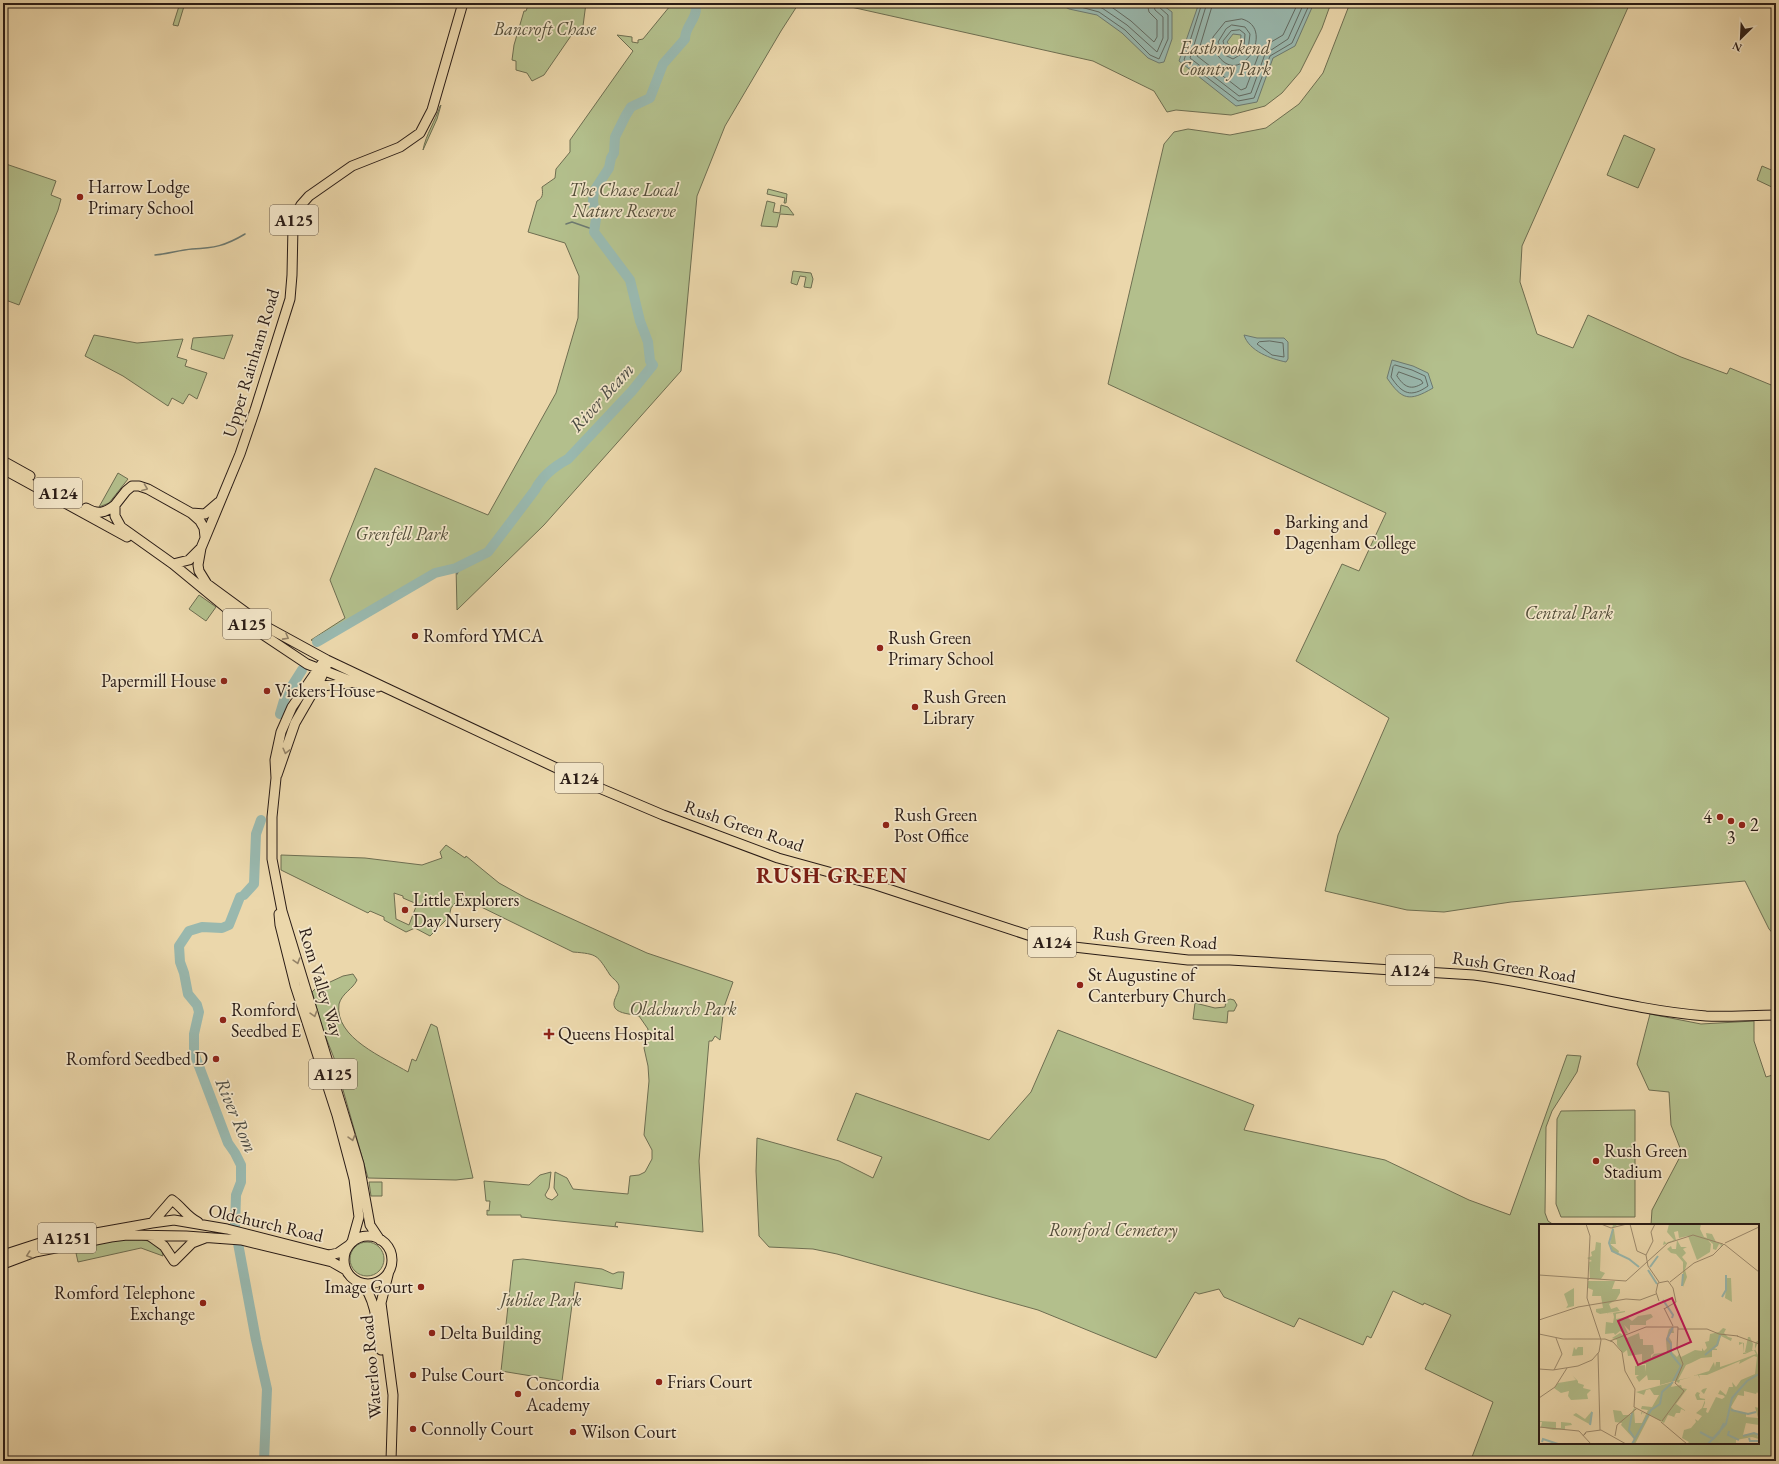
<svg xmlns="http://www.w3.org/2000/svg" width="1779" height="1464" viewBox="0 0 1779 1464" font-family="'EB Garamond',serif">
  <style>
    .green { fill: #b3bf8c; stroke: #6e6e51; fill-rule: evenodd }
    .water { fill: #99b8ae; stroke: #6d7a71; fill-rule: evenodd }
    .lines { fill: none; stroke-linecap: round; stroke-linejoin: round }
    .shore { stroke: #626a62; stroke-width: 1 }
    .stream { stroke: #6d7a71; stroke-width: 1.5 }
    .river { stroke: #99b8ae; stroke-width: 10 }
    .primary-casing { stroke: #2a1c16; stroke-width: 11 }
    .primary { stroke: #ebd7ab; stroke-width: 9 }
    .oneway { stroke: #948368 }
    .poi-dot { fill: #8f2418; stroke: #f2e5c8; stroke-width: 1.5 }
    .labels { text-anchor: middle; stroke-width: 3.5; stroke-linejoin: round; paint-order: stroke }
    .shield { fill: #f2e5c8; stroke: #66584b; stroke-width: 1 }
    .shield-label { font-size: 17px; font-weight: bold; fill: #2a1c16 }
    .park-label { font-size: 18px; font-style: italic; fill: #534d39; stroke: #f2e5c8 }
    .poi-label { font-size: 18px; fill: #2a1c16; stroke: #f2e5c8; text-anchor: start }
    .street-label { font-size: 18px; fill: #2a1c16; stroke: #f2e5c8 }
    .water-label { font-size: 19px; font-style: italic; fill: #4b4b44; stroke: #f2e5c8 }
    .district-label { font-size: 22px; font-weight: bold; letter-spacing: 1px; fill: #7a1f14; stroke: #f2e5c8 }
    .inset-river { fill: none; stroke: #99b8ae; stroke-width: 2 }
    .inset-road { fill: none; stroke: #9e8c6f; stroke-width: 1 }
    .view { fill: #c2185b; fill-opacity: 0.15; stroke: #c2185b; stroke-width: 2 }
    .inset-edge { fill: none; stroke: #2a1c16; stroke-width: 2 }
  </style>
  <rect width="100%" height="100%" fill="#ebd7ab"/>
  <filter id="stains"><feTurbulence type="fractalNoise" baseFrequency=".005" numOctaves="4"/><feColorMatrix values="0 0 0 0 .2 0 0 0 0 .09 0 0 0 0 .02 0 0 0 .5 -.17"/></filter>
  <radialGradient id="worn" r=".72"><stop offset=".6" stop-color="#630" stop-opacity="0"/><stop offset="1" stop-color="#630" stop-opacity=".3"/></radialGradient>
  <path class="green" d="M180,3H185L178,26L173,25Z
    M529,3H586L583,26L580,29L577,27L544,75L532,81L527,73L516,70V61L512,60L514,45L524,11H526Z
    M669,3H799L781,31L725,126L697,196L681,371L544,525L457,610L456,566L444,568L364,612L315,642L311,640L345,618L330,580L375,468L488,515L556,393L578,318L579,276L565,243L528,232L537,201C543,198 543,194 542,187L555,178L556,169L570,152V140L633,51L617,35L632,37V42L638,43V40L643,39L670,6Z
    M833,3H1331L1322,28L1300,72L1282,93L1265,106L1231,115L1176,110L1167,112L1154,91L1093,61Z
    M1350,3H1630L1522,246L1520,282L1537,334L1573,348L1588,315L1681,357L1727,374L1730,368L1776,387V937L1769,929L1745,881L1511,902L1444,912L1407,910L1325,891L1338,835L1389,718L1296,661L1342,564L1359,571L1386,513L1108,384L1164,144L1174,132L1188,129L1230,135L1266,128L1299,104L1323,73Z
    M441,105L437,119L423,150C426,134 435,122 440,106Z
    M1624,135L1655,149L1638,188L1607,175Z
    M3,163L56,181L51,195L61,199L58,210L19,305L3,299Z
    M1762,166L1776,172V189L1757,180Z
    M768,189L787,194L786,203H784L785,198L767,194Z
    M767,201L775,203L773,212L780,213L781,205L788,207L794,215L780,214L777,227L761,226Z
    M793,271L811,273L813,279L811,288L804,287L806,277L800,276L797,285L791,283Z
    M94,335L137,343L183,339L177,357L187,360L185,366L207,373L197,399L189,394L183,404L172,398L168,406L123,376L85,356Z
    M233,335L224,359L191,349L193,338Z
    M118,473L128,479L109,503L99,507Z
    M199,595L216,607L206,621L189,609Z
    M446,845L465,858L466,856L499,883L526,898L647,953L733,982L724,1007L720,1040L715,1036L712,1041H709L699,1161L703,1232L616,1222L615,1226L618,1227L521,1217V1215H487V1210L489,1211L490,1201H486L484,1181L529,1185L540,1175L551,1172L549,1188L545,1195L547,1198L552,1200L558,1195L554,1188L555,1172L567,1178L573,1189L628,1194L630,1176L639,1175L645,1172L652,1159V1150L644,1135L649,1081L648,1066L644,1048L647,1038L648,1029L639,1016C632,1014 619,1014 615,1008C611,1001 619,994 619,987C619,982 613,979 610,975C597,955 598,954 573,952L469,901L456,902L451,908L449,917L430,936L415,928L406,932L384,920V917L370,911L368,913L281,870V855L365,858L422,865L442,858L440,852ZM394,893L403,896V898L417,904L409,925L396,919Z
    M353,974L357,980C353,989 342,993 339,1004C334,1038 385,1058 408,1072L412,1059L416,1061L431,1024L437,1027L473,1178L456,1180L368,1178L334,1058L323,1030L312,992L315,989L343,976Z
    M1230,999L1234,1000L1237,1005L1234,1011H1228L1227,1023L1193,1019L1195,1003L1215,1008L1225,1007L1226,1001Z
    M1650,1014L1701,1024L1754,1021V1041L1766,1077L1776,1074V1461H1486L1472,1457L1493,1402L1425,1369L1451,1315L1424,1303L1423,1305L1393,1291L1371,1338L1367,1336L1363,1345L1299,1318L1294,1327L1224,1297L1219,1289L1199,1294L1195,1292L1156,1358L1038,1310L837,1254L813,1249L769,1247L759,1236L756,1171L757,1138L839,1161L873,1178L882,1157L837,1140L856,1093L989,1140L1031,1092L1058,1030L1254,1105L1244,1130L1385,1160L1469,1200L1510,1215L1567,1055L1581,1056L1577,1072L1552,1111L1546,1127L1545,1213L1548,1221L1554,1225H1540V1443H1758V1225H1651L1652,1210L1682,1153L1671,1125L1669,1092L1649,1090L1637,1064Z
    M1635,1110V1217H1561L1556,1204L1557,1119L1561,1111Z
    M369,1182H382V1196H371Z
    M120,1239C139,1239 147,1237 162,1250L163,1256L141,1248L78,1262L76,1253L85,1251V1246Z
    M350 1259a17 17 0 1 1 34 0a17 17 0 1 1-34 0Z
    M523,1259L602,1269L613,1274L618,1272H624L622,1289L575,1282L562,1381L501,1371L513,1260Z"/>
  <path class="water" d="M1058,3H1160L1172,12V39L1164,62L1159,63L1148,58L1122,33L1097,15L1069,9Z
    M1199,3H1314L1295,46L1273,58L1257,102L1236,106L1179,61ZM1233,34L1241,35L1240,46L1233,50L1227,42Z
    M1244,335L1257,338H1284L1288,342V359L1286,362C1271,359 1249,351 1244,335Z
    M1392,360L1413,366L1428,373L1433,388C1409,402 1402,400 1387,378Z"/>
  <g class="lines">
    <path class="shore" d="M1066,3L1099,12L1125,30L1150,55L1159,59L1168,39V15L1159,7L1158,3
      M1084,3L1102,8L1127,25L1157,52L1163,38V17L1155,10L1153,3
      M1106,3L1131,21L1154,42L1157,37V20L1149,12L1147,3
      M1202,3L1184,60L1238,101L1254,98L1270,56L1292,43L1310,3
      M1207,3L1190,58L1239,96L1251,93L1265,54L1288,39L1304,3
      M1213,3L1197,56L1241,90L1246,88L1260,51L1266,45L1283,35L1298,3
      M1242,19C1276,28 1242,87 1219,57C1214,51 1211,46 1213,37L1225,22Z
      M1232,25L1245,27L1250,34L1248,50L1233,59L1225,55L1218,42L1226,29Z
      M1240,30L1245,34L1244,47L1236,53L1231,54L1224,45L1223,41L1231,31Z
      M1270,341L1283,343L1284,357L1272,355L1257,344L1259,342Z
      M1395,365L1412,370L1425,376L1428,386C1411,398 1402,394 1391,377L1393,367Z
      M1399,372L1421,380L1423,383C1411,391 1404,387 1397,376Z"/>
    <path class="stream" d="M566,224L572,222L595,230
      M155,255C167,254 180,250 192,249C214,248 225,246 245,234
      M457,574L461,565"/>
    <path class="river" d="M317,642L435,573L456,568L488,552L535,490C542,476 555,466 568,459L632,391L653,365L650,361L648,342L640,321L630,280L594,232L596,219L593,201L594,191L609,168L611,158L614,153L615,137L626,115L631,107L650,98L663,64L685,39C685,25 698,20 696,3
      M280,714L285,697L302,670
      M244,895L254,884L256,834L261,820
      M240,897L229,925L222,928L202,927L189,931L179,946L180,962L184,973L188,994L197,1005L199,1012L194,1034V1053L228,1143L235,1153L241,1165V1182L236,1195L235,1227L256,1340L267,1389L264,1461"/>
    <g class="primary-casing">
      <path id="primary" d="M463,3L432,110L420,133L400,147L352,166L309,196L301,205L296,214L293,226L292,275L290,299L255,410L240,454L201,548L198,565L199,571L207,584L263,625L327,660L384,687L597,787L663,815L778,858L876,885L1040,939L1074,947L1188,960H1230L1474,975C1552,985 1628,1010 1706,1016C1729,1017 1753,1015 1776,1015
        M3,461L30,476
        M3,469L127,537
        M86,508C98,515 105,513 115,505
        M191,513L205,514L219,502
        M205,537L204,528L200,521L191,513L148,489L139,486H132L126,491L115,505V516L121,527L173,564L241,620L307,664L356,683L378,687
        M173,564L189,560L201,548
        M325,659L292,707L281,732L275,760L276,778L272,817V859L282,911L359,1164L370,1225L380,1240
        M313,692L322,686L350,683
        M277,775L295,723L321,678L326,667
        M279,914L280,925L295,985L337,1115L354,1179L359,1217L352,1242
        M152,1223L172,1200C182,1207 187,1217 198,1222
        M150,1236L164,1246L174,1261L192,1243L205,1238
        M344 1260a24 24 0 1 1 48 0a24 24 0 1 1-48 0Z
        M3,1255L40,1243L152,1223L174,1220L227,1229L329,1255L338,1253L348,1246
        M3,1264L35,1252L111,1237L127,1235L186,1236L241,1240L332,1262L346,1270
        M389,1271L381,1303L393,1395L391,1461
        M361,1283C376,1297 378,1330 381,1350"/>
    </g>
    <use href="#primary" class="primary"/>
  </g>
  <defs><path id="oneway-chevron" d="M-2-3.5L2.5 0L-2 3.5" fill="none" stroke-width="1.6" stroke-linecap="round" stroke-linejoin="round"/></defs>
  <g class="oneway">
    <use href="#oneway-chevron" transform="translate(145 488) rotate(21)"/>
    <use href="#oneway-chevron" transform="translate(286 637) rotate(29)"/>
    <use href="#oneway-chevron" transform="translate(286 751) rotate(104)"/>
    <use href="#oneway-chevron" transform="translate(297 961) rotate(73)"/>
    <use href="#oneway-chevron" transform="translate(314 1014) rotate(73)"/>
    <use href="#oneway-chevron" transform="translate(352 1138) rotate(74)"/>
    <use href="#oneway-chevron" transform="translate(29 1255) rotate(161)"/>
  </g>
  <g class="poi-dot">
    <circle cx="80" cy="197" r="4"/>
    <circle cx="1277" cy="532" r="4"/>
    <circle cx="415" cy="636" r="4"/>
    <circle cx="880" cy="648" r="4"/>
    <circle cx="224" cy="681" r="4"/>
    <circle cx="267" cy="691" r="4"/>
    <circle cx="915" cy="707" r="4"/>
    <circle cx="1720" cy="817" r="4"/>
    <circle cx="1731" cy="821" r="4"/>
    <circle cx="886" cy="825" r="4"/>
    <circle cx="1742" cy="825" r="4"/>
    <circle cx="405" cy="910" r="4"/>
    <circle cx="1080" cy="985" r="4"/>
    <circle cx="223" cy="1020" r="4"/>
    <path d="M547 1028h4v4h4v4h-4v4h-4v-4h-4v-4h4z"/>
    <circle cx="216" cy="1059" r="4"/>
    <circle cx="1596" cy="1161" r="4"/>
    <circle cx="421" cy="1287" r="4"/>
    <circle cx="203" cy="1303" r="4"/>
    <circle cx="432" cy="1333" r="4"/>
    <circle cx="413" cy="1375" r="4"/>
    <circle cx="659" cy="1382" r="4"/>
    <circle cx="518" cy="1394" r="4"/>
    <circle cx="413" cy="1429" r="4"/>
    <circle cx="573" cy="1432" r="4"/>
  </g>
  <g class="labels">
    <g class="shield">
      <rect x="270" y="205" width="48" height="30" rx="3"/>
      <rect x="34" y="478" width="48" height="30" rx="3"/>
      <rect x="223" y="609" width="48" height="30" rx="3"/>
      <rect x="555" y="763" width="48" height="30" rx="3"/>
      <rect x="1028" y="927" width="48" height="30" rx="3"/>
      <rect x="1386" y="955" width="48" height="30" rx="3"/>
      <rect x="309" y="1059" width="48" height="30" rx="3"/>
      <rect x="38" y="1223" width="58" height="30" rx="3"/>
    </g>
    <g class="shield-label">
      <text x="294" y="226">A125</text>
      <text x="58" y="499">A124</text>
      <text x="247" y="630">A125</text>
      <text x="579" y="784">A124</text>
      <text x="1052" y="948">A124</text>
      <text x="1410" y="976">A124</text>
      <text x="333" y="1080">A125</text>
      <text x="67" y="1244">A1251</text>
    </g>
    <g class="park-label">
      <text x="545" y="35">Bancroft Chase</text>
      <text x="1225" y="54">Eastbrookend<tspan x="1225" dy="21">Country Park</tspan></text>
      <text x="624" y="196">The Chase Local<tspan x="624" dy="21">Nature Reserve</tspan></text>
      <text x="402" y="540">Grenfell Park</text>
      <text x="1569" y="619">Central Park</text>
      <text x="683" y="1015">Oldchurch Park</text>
      <text x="1113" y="1236">Romford Cemetery</text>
      <text x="541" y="1306">Jubilee Park</text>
    </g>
    <g class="poi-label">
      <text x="88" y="193">Harrow Lodge<tspan x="88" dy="21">Primary School</tspan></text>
      <text x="1285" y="528">Barking and<tspan x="1285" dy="21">Dagenham College</tspan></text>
      <text x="423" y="642">Romford YMCA</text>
      <text x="888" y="644">Rush Green<tspan x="888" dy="21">Primary School</tspan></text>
      <text x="216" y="687" text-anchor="end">Papermill House</text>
      <text x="275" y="697">Vickers House</text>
      <text x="923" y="703">Rush Green<tspan x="923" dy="21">Library</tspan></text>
      <text x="894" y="821">Rush Green<tspan x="894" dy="21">Post Office</tspan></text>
      <text x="1712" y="823" text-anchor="end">4</text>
      <text x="1750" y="831">2</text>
      <text x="1731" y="844" text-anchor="middle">3</text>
      <text x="413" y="906">Little Explorers<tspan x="413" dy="21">Day Nursery</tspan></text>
      <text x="1088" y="981">St Augustine of<tspan x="1088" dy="21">Canterbury Church</tspan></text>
      <text x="231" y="1016">Romford<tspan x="231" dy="21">Seedbed E</tspan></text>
      <text x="558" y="1040">Queens Hospital</text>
      <text x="208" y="1065" text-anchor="end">Romford Seedbed D</text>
      <text x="1604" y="1157">Rush Green<tspan x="1604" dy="21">Stadium</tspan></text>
      <text x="413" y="1293" text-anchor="end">Image Court</text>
      <text x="195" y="1299" text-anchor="end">Romford Telephone<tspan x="195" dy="21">Exchange</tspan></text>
      <text x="440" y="1339">Delta Building</text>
      <text x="421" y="1381">Pulse Court</text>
      <text x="667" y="1388">Friars Court</text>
      <text x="526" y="1390">Concordia<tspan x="526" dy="21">Academy</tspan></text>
      <text x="421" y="1435">Connolly Court</text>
      <text x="581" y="1438">Wilson Court</text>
    </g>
    <g class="street-label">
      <text transform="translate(251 363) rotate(-73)" y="6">Upper Rainham Road</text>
      <text transform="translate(744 826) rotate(19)" y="6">Rush Green Road</text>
      <text transform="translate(1155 938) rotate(5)" y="6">Rush Green Road</text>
      <text transform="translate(1514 967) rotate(9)" y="6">Rush Green Road</text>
      <text transform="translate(321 982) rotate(73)" y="6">Rom Valley Way</text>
      <text transform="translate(266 1223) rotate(13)" y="6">Oldchurch Road</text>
      <text transform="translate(371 1367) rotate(-95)" y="6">Waterloo Road</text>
    </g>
    <g class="water-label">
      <text transform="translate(601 397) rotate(-48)" y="7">River Beam</text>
      <text transform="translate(237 1115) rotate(67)" y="7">River Rom</text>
    </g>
    <g class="district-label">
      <text x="832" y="883">RUSH GREEN</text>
    </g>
  </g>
  <g transform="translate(1539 1224)">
    <rect width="220" height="220" fill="#ebd7ab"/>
    <path d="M74,0L78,1L74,4L75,6L77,20H71L80,27L79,31L73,27L71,20ZM130,0H162L161,5L165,13L168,14L167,9L173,10L177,18L183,20L184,21L181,23L182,21L180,20L177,26L174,25V20L169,16L172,20L171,28L158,36L149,12L140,14L139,7L135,8L137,16L124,21L125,17L127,19L135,16L128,8ZM138,16L142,23H148L144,25L147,29L143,33L148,39L146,46L148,53L144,63V38L137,30L132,29L128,25L132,22L133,25H137ZM57,18L62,19L61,47L66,49L62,55H51L50,38L53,37L48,34L53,32L52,28L56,26ZM188,54H192L193,78L186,74ZM49,57H76L73,65H81V69L77,76L70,80L72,85L78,83L81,87L61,90L57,88V85L64,84L62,72H53L54,66L49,64ZM35,64V82L27,84L29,81L25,70ZM86,87V88L77,90V95L88,93L93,97L99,92L112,90L114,93L107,97V101H91V107L85,101L89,109L86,110L81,107L76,111L75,109L66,110L67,98L74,99L75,93L74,89L66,90ZM134,103L135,109H131L130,113L133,118L132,127L138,133L140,130L142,133L156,126L163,127V124L165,127L168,124L166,118L170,117L171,110L180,108L184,104L187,105L185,109L189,113L193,114L192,117L182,112L179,122L175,124L178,125V126H173V133L162,134L152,139V142V139L147,141L139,156L153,153L141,156L140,159L136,157L139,156L121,161V156H109L108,151L100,158L97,153L100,151H96V142L106,141L107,148V140H103V130L89,132L88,126L84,129L78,121V116L73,114L81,109L88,114L100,109L101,115H104V121H114L115,129L112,131V134L115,130L128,128L127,116L130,105ZM209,113H211L214,120L213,126H216V120L217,118L220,116L216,125L219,131L220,171L218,168L217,170L205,167V172L199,171L192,183L197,188L207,189V193L219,194L216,183L220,184V201L207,199L204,211L217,209L220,215L213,213L197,216V220H148L150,218L143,214L145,206L152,204L157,198L156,195L162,199L159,197L163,192L157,189L163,184L166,176H158L156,171L158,168L161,169L162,167L164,165L168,164L165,170L162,167L160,171L161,174L166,175V170V179L164,184H168L167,188L169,189L177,173L183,175L186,173L184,171L187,172L179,170L181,166L187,171L190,163H194L193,158L197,163L202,156L216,150L218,133L215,132L200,140L201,137L168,151H160L161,155L159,151L154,152L170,147L175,138L176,143L177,138H181V143L193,139L174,146L217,130L215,126L206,130H200H204V119L200,121V118L205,119L204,129L208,128H206ZM35,123L37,126L39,123H44V131L33,132ZM34,152L39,157V159L45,161L44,164L52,166L48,170L49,175L32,176L29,172L30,167L22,169L15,164L19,159L37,156ZM134,158L132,163L142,161L143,164L148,165L137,180L147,187L142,185L141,189H137L135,193L139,194L129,191L125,199L111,191L96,220H93L95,215L82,201L83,199L76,198L74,186L82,187L84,191H92L95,184L98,186H95L96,199H103L107,190L103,189L102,191V188L107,190L109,186L102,185L103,182L113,183L120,171H115L111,165L107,166L105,171L97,168ZM53,187L52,201L34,191L37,189L46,195ZM0,198L1,197L17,198V204H22V198L32,199L33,201L26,202V205L14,206L2,203L3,198Z" fill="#b3bf8c"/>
    <path class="inset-river" d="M74,5L70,19L73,27L90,35L100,43M111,43L119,32M109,46L118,60M143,62L144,50M183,73L187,66V51M124,76L134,91L133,94M134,103L128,115L132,120V130L142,142L134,157M166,131L178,121L181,111M192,186L209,190L217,188M93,189L90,206L96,215M51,201L53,188M190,207L189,211L200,216M161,208L172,214M204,212L215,209L220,211M172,213L174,215L180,209L185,199M210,214L211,217H220M3,218L4,215L19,220M93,220L112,186L121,180L123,168L134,158M169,220L187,200L193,174L208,157L220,150"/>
    <path class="inset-road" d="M47,0L51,12L49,56M62,0L72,4L88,0M91,0L98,27L107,31M116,0L112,8L114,17L107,31L109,42L120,58M186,19L220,3M185,20L220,48M0,51L87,57L129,19L154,11L184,20M131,58L155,39L174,31L185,20M120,77L117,68L119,59L129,57L134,64M125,84L134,102M125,85L137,78L134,64M0,96L39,83L87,75L101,76L117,70M139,105H168L180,110L199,112M0,110L24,115H66L74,118L83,128L86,147L96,165L95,183L122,197M198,112L220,120M71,117L107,103H139L138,124L144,140L136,159L145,167L123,197M59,129L61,206M0,145L14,146L39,142L53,136L60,128L62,116L48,74L49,54M15,146L23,130L17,114M0,174L16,163L28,144M122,198L148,220M0,203L40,207L52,220M47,209L44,212L47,208L62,206L87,220M76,212L78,201L97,185"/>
    <path class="view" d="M133,74L152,118L99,141L79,97Z"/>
    <rect width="220" height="220" class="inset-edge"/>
  </g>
  <rect width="1779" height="1464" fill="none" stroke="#ebd7ab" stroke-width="16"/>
  <rect x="4" y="4" width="1771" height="1456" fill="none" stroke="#2a1c16" stroke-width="2"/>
  <rect x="8" y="8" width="1763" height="1448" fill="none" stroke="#2a1c16"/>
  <g transform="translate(1741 38) rotate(204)" stroke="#f2e5c8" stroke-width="3" paint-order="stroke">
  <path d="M0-3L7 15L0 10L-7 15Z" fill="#2a1c16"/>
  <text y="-6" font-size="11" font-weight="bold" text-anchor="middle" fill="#2a1c16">N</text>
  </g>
  <rect width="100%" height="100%" filter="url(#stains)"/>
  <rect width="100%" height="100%" fill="url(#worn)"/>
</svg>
